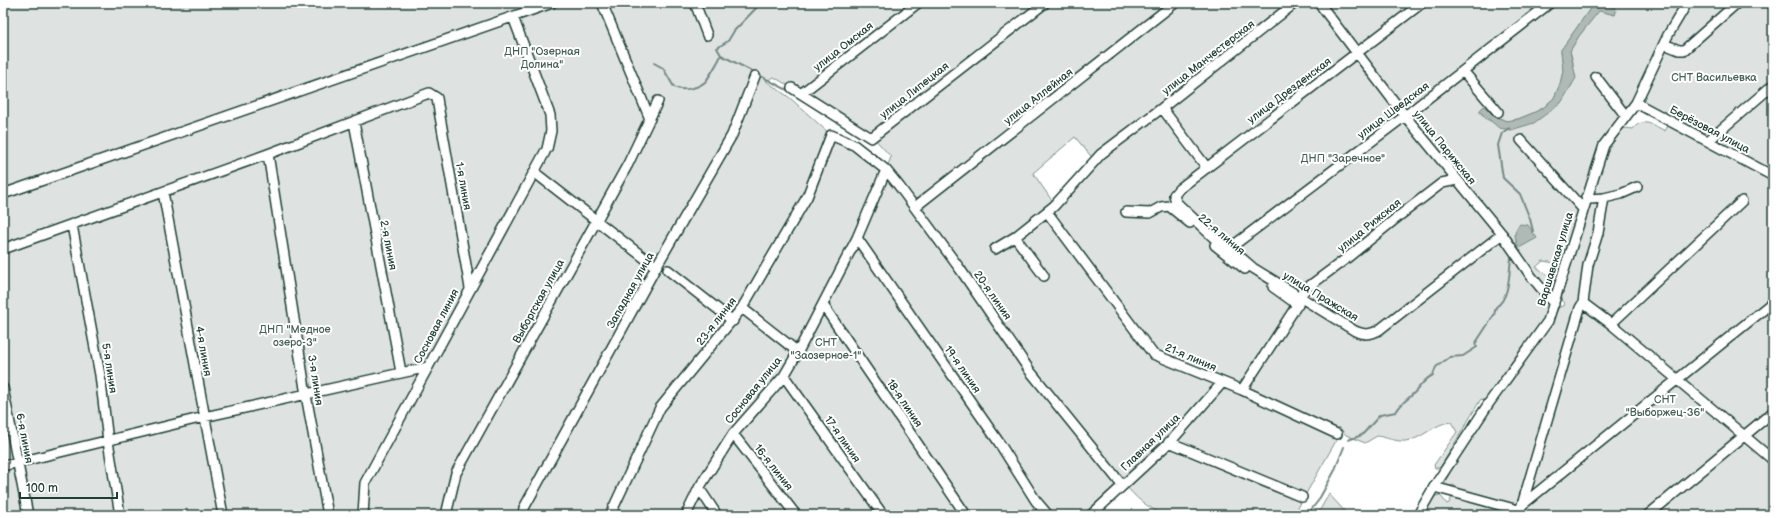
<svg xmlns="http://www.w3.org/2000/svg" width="1776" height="518" viewBox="0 0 1776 518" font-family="'Balsamiq Sans',sans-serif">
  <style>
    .green { fill: #dee3e2; stroke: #7e908b; fill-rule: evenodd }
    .water { fill: #afbab7; stroke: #758883 }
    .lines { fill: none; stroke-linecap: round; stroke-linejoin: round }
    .stream { stroke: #758883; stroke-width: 2 }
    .minor-casing { stroke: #1f3d34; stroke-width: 12 }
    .minor { stroke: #fff; stroke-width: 9 }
    .labels { text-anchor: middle; stroke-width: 4; stroke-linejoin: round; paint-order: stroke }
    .street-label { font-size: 11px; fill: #1f3d34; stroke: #fff }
    .park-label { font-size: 11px; fill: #455e57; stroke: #fff }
  </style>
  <rect width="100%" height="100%" fill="#fff"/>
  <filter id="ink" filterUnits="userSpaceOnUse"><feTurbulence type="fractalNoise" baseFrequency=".025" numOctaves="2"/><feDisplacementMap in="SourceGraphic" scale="8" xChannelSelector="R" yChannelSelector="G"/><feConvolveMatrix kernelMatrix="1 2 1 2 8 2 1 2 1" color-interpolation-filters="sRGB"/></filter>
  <g filter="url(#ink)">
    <path class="green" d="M3,3H1594L1561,50L1563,71L1560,84L1554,98L1543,108L1533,113L1518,119L1506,121L1493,115L1487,108L1479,111L1486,119L1511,130L1567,91L1572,85L1573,62L1570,51L1579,36L1599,10L1615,15L1616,11L1612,3H1773V176L1636,105L1620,124L1604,154C1612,139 1614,125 1633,129C1642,117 1654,125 1665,131L1668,125L1730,158L1773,178V515H1425V508L1432,497L1440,495L1447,504L1449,503L1452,497L1463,498L1454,485L1450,486L1444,484L1459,454L1551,322L1559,307L1563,306L1564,303L1561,300L1575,247L1566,265L1543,261L1536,267L1560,284L1553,309L1490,402L1481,399L1440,468H1435L1434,465L1457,432L1451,422C1434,423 1422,440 1405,441C1397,442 1385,437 1377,436L1365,443L1346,435L1339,427L1337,434V439L1294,515H1166C1149,509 1135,498 1124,483L1091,515H3ZM774,77L874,138L891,157L886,170L831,135L790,98L766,81ZM1075,137L1095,161L1055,205L1033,173Z
      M1329,494L1348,515H1317Z"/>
    <path class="water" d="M1594,3H1612L1616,11L1615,15L1599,11L1579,36L1570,51L1576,78L1561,103L1534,123L1511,130L1499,128L1479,111L1484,106L1493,115L1506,121L1518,119L1533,113L1543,108L1554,98L1560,84L1563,71L1561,50Z
      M1520,224L1528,225L1537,238L1519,248C1515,238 1512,232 1520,224Z"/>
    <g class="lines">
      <path class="stream" d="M721,55L791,92
        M654,63L663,68L674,87C682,92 698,88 705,82C708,79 720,59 721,55L717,48L728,41L734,31L761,3
        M1509,128L1502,133L1498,145L1503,178L1520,194L1530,219L1533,231L1532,232
        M1348,440L1362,435L1380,415L1396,412C1401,403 1407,400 1414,393C1421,386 1424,379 1433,375L1436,367L1450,357L1463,356L1477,347L1475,344L1494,315L1496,307C1510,298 1509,273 1511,258
        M1307,515L1318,501L1334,472L1344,447"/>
      <g class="minor-casing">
        <path id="minor" d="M602,3L650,119
          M695,3L707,35
          M1319,3L1405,116L1502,234L1531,276L1554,304
          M1422,3L1179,189L1174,195L1176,202L1214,238L1230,248L1253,268L1355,331C1364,335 1370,335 1379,330L1502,234
          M513,17L550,115L551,131L547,149
          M1664,44L1679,50H1684L1737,3
          M1463,71L1498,112
          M1596,77L1625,115
          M792,88L871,138L1045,3
          M802,93L918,3
          M1636,103L1773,176
          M1162,108L1207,168
          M354,122L401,372
          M1521,140L1583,209
          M1708,141L1773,85
          M268,154L306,395L328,515
          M534,172L656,267
          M163,192L223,515
          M3,194L552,3
          M1586,197L1590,199L1604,198
          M915,207L1175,3
          M1047,212L1153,354L1242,390L1337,434
          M1126,212L1150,213L1161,207L1169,206L1190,223
          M72,225L100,375L108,441L120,515
          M1015,237L1044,276
          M857,238L998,441L1036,501L1048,515
          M1215,245L1245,269
          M1230,248L1405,116L1550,3
          M3,249L268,154L429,93L437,98L438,105L470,288
          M995,249L1015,237L1054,206L1101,154L1162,108L1295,3
          M668,270L733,321
          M1273,287L1298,305
          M1583,303L1611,324L1773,460
          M823,305L966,515
          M742,308L798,352
          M1611,324L1742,201
          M784,376L883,515
          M3,388L28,515
          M1242,390L1299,302L1303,292L1308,287L1347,258L1399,216L1442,183L1457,180
          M733,434L796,515
          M1169,442L1302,497
          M3,466L204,417L428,367
          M1434,487L1518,510
          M699,488L717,515
          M1522,505L1773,302
          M363,515L365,483L545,152
          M446,515L456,473L628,164L658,101
          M523,515L524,508L656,267L732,135L755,76
          M610,515L660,408L742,308L807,197L831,135L854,145L886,170L899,186L960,269L1030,371L1122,485
          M686,515L699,488L733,434L784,376L798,352L857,238L886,170
          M1091,515L1172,440L1222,383
          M1418,515L1434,487L1489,403L1548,321L1604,145L1636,103L1668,35L1687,3
          M1517,515L1522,505L1580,308L1583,303L1588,265L1598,233L1604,198L1621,194L1637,187
          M1648,515L1773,412"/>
      </g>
      <use href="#minor" class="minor"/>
    </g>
  </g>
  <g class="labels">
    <g class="street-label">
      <text transform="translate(843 46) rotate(-38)" y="4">улица Омская</text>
      <text transform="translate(1208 57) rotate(-38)" y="4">улица Манчестерская</text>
      <text transform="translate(914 90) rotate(-38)" y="4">улица Липецкая</text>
      <text transform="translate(1289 90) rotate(-37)" y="4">улица Дрезденская</text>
      <text transform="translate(1038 96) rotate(-38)" y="4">улица Аллейная</text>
      <text transform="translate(1393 110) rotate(-37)" y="4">улица Шведская</text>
      <text transform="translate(1710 129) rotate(28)" y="4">Берёзовая улица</text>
      <text transform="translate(1445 147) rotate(51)" y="4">улица Парижская</text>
      <text transform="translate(464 186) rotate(80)" y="4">1-я линия</text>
      <text transform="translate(1369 225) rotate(-39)" y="4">улица Рижская</text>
      <text transform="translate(1222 234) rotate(40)" y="4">22-я линия</text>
      <text transform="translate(389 245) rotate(79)" y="4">2-я линия</text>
      <text transform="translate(1555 259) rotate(-73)" y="4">Варшавская улица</text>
      <text transform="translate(630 290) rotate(-61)" y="4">Западная улица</text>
      <text transform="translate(993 295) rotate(55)" y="4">20-я линия</text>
      <text transform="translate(1321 296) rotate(31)" y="4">улица Пражская</text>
      <text transform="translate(538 301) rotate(-61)" y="4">Выборгская улица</text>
      <text transform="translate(716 321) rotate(-52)" y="4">23-я линия</text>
      <text transform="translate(436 326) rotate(-62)" y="4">Сосновая линия</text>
      <text transform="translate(204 351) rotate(80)" y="4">4-я линия</text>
      <text transform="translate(1191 357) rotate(23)" y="4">21-я линия</text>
      <text transform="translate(110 368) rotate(81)" y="4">5-я линия</text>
      <text transform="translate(963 369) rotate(55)" y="4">19-я линия</text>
      <text transform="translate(316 380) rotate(81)" y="4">3-я линия</text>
      <text transform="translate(753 390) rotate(-51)" y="4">Сосновая улица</text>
      <text transform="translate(905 403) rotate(56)" y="4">18-я линия</text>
      <text transform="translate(25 438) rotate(79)" y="4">6-я линия</text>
      <text transform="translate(843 439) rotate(55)" y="4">17-я линия</text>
      <text transform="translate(1150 442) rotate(-44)" y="4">Главная улица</text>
      <text transform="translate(774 467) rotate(52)" y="4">16-я линия</text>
    </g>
    <g class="park-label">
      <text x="542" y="55">ДНП "Озерная<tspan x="542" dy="13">Долина"</tspan></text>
      <text x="1714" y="81">СНТ Васильевка</text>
      <text x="1343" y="162">ДНП "Заречное"</text>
      <text x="295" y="333">ДНП "Медное<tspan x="295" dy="13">озеро-3"</tspan></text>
      <text x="826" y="346">СНТ<tspan x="826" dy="13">"Заозерное-1"</tspan></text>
      <text x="1665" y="403">СНТ<tspan x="1665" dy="13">"Выборжец-36"</tspan></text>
    </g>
  </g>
  <rect width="1776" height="518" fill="none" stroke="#fff" stroke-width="16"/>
  <rect x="8" y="8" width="1760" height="502" fill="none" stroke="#1f3d34" stroke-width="1.5" filter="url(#ink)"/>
  <path d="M20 492v6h97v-6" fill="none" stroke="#1f3d34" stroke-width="2"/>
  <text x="26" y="492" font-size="12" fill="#1f3d34" stroke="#ffffff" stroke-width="3" paint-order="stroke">100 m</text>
</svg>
